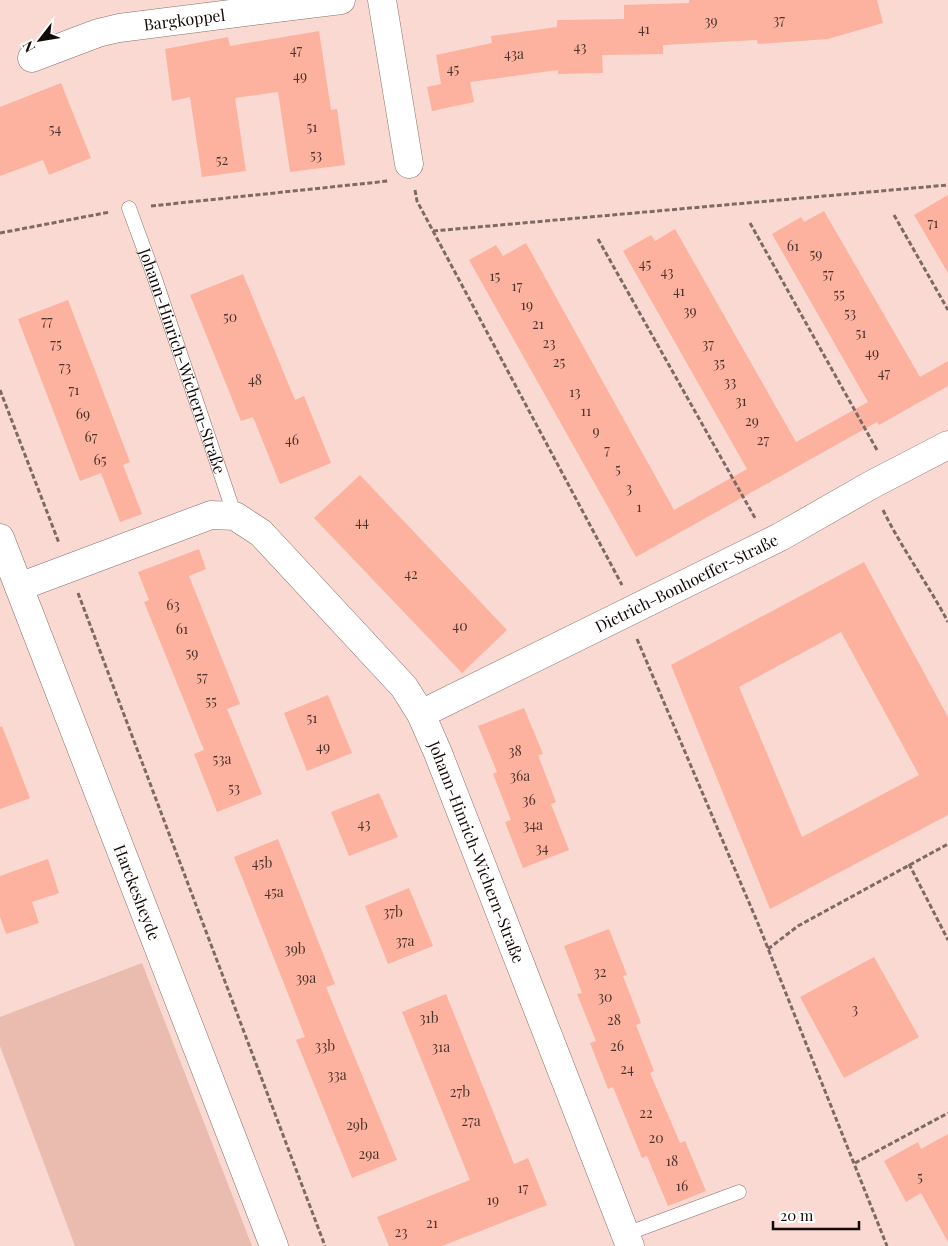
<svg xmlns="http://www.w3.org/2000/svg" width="948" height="1246" viewBox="0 0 948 1246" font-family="'Playfair Display',serif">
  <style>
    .green { fill: #eabbaf }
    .building { fill: #fcb29f; fill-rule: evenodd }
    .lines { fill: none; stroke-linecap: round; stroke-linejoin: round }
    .lane-casing { stroke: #8b6f68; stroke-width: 15 }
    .street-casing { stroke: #8b6f68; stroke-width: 29 }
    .secondary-casing { stroke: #8b6f68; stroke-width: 29 }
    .path { stroke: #7e6a65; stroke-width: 3; stroke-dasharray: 5 2.5; stroke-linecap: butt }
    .lane { stroke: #fff; stroke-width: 14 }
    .street { stroke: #fff; stroke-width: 28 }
    .secondary { stroke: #fff; stroke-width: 28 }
    .labels { text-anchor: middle; stroke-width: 4.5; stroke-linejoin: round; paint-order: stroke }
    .number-label { font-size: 14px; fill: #4d332d }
    .street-label { font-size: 16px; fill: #130907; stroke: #fff }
  </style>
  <rect width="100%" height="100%" fill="#f9d9d1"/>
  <path class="green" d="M142,963L252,1246H75L0,1046V1017Z"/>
  <path class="building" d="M689,0H877L883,23L828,39L758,44L757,40L663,45V54L602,55L603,73L558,74V70L470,82L474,102L432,111L427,87L441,84L436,55L492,43L491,36L557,27V20L624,19V5L689,3Z
    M319,31L331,110L337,109L345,165L290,172L278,92L235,98L246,171L202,177L190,97L172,101L165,49L228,37L230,46Z
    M61,83L91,158L49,175L43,160L0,176V107Z
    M948,195V273L914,215Z
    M824,211L920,377L948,361V386L879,425L877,422L636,557L469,260L496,245L503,256L526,243L674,510L747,469L623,251L651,235L655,241L675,229L796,442L868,402L772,234L801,217L804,222Z
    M243,274L295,400L304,396L331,463L280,484L253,417L241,421L190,295Z
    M68,300L130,462L123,465L142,514L120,522L101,473L80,481L18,319Z
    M360,475L507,630L462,673L314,518Z
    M199,549L206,569L189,576L240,704L227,709L262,794L217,812L194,754L204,750L144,602L149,600L138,572Z
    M864,562L948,717V815L770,909L671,665ZM841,632L919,775L802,837L739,687Z
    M328,695L352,753L307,771L284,713Z
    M524,708L543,754L538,755L556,802L551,804L569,850L523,868L505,822L511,820L493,774L497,772L478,726Z
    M2,726L30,798L0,809V727Z
    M379,793L398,837L349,856L331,812Z
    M278,839L335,984L326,987L397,1160L352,1178L296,1040L305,1037L234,857Z
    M48,859L59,893L32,902L39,923L6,934L0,917V876Z
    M409,888L433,946L388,964L365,906Z
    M609,929L627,975L623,976L641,1023L636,1025L654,1071L650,1073L680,1143L685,1141L706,1191L668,1206L647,1156L642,1158L613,1087L608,1089L590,1043L596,1041L577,994L582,993L564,946Z
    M874,957L919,1037L844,1078L800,997Z
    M446,994L514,1164L528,1158L547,1205L442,1246H389L377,1217L470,1180L402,1012Z
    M948,1134V1242L921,1193L906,1202L884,1161L918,1142L921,1149Z"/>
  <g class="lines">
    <g class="lane-casing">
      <g id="lane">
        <path id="s1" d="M129,208L154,276L235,516"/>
        <path d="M626,1234L739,1192"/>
      </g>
    </g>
    <g class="street-casing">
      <g id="street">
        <path d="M382,0L409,164"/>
        <path id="s2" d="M32,58L98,33L119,28L341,0"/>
        <path id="s3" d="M19,587L211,515L235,516L261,533L404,687L421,714L438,753L630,1246"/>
        <path id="s4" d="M421,714L780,537L871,485L948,445"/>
      </g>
    </g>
    <g class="secondary-casing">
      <g id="secondary">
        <path id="s5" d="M0,538L274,1246"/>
      </g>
    </g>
    <path class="path" d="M415,190L417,201L433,231L622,585
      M151,206L388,181
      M894,215L948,310
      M750,223L877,450
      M433,231L948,185
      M0,233L110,212
      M598,239L755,518
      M0,390L59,543
      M883,510C902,549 928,584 948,622
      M78,593L325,1246
      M637,639L759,926L887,1246
      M909,864L948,940
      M768,949L798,926L948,844
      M855,1163L948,1113"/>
    <use href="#lane" class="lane"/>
    <use href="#street" class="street"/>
    <use href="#secondary" class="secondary"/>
  </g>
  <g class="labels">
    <g class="number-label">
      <text x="779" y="25">37</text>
      <text x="711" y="26">39</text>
      <text x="644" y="34">41</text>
      <text x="580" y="52">43</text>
      <text x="296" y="55">47</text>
      <text x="514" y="59">43a</text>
      <text x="453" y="74">45</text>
      <text x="300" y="81">49</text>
      <text x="312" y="132">51</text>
      <text x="55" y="134">54</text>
      <text x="316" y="160">53</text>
      <text x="222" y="165">52</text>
      <text x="933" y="228">71</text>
      <text x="793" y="251">61</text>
      <text x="816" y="259">59</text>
      <text x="645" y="269">45</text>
      <text x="667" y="277">43</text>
      <text x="828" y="279">57</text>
      <text x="495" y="281">15</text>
      <text x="517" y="291">17</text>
      <text x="679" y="296">41</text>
      <text x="839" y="299">55</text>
      <text x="527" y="310">19</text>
      <text x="690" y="316">39</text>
      <text x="850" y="318">53</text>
      <text x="230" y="322">50</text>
      <text x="47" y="326">77</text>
      <text x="538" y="329">21</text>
      <text x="861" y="338">51</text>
      <text x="549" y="348">23</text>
      <text x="56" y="349">75</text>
      <text x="708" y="349">37</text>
      <text x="872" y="358">49</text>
      <text x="559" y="367">25</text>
      <text x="719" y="368">35</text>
      <text x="65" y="372">73</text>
      <text x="884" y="378">47</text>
      <text x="255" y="385">48</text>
      <text x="730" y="387">33</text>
      <text x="74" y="395">71</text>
      <text x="575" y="397">13</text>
      <text x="741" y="406">31</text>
      <text x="586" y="416">11</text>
      <text x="83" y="419">69</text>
      <text x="752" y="426">29</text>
      <text x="596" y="436">9</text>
      <text x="91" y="442">67</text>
      <text x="292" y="445">46</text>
      <text x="763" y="445">27</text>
      <text x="607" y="455">7</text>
      <text x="100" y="465">65</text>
      <text x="618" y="474">5</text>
      <text x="629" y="493">3</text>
      <text x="639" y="512">1</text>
      <text x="362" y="527">44</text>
      <text x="411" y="579">42</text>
      <text x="173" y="610">63</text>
      <text x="460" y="631">40</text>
      <text x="182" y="634">61</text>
      <text x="192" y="658">59</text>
      <text x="202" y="682">57</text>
      <text x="211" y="706">55</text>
      <text x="312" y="723">51</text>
      <text x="323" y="752">49</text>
      <text x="515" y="756">38</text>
      <text x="222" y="764">53a</text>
      <text x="520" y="781">36a</text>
      <text x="234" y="793">53</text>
      <text x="529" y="805">36</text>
      <text x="364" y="829">43</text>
      <text x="533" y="830">34a</text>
      <text x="542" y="853">34</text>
      <text x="262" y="868">45b</text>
      <text x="274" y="897">45a</text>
      <text x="393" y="917">37b</text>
      <text x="405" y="946">37a</text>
      <text x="295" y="954">39b</text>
      <text x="600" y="977">32</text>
      <text x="306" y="983">39a</text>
      <text x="605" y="1002">30</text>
      <text x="855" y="1014">3</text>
      <text x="429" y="1023">31b</text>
      <text x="614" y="1025">28</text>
      <text x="325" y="1051">33b</text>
      <text x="617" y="1051">26</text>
      <text x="441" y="1052">31a</text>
      <text x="627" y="1074">24</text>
      <text x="337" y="1080">33a</text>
      <text x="460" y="1097">27b</text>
      <text x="646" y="1118">22</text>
      <text x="471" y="1126">27a</text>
      <text x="357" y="1130">29b</text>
      <text x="656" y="1143">20</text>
      <text x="369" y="1159">29a</text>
      <text x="672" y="1166">18</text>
      <text x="920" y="1182">5</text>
      <text x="682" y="1191">16</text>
      <text x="523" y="1193">17</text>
      <text x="493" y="1205">19</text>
      <text x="432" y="1228">21</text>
      <text x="401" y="1237">23</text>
    </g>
    <g class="street-label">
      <text dy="6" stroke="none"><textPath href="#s2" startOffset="158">Bargkoppel</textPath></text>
      <text dy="6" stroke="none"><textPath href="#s1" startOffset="162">Johann-Hinrich-Wichern-Straße</textPath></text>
      <text dy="6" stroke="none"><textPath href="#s4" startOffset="296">Dietrich-Bonhoeffer-Straße</textPath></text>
      <text dy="6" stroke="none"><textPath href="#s3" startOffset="651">Johann-Hinrich-Wichern-Straße</textPath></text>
      <text dy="6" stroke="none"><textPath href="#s5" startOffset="380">Harckesheyde</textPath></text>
    </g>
  </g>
  <g transform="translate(40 40) rotate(239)" stroke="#ffffff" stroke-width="4" paint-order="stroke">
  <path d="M0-4L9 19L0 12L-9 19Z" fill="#130907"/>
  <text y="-8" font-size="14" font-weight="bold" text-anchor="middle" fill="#130907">N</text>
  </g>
  <path d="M773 1221v8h86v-8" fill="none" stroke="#130907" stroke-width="2.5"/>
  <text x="780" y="1221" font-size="15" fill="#130907" stroke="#ffffff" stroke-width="4" paint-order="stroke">20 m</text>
</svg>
